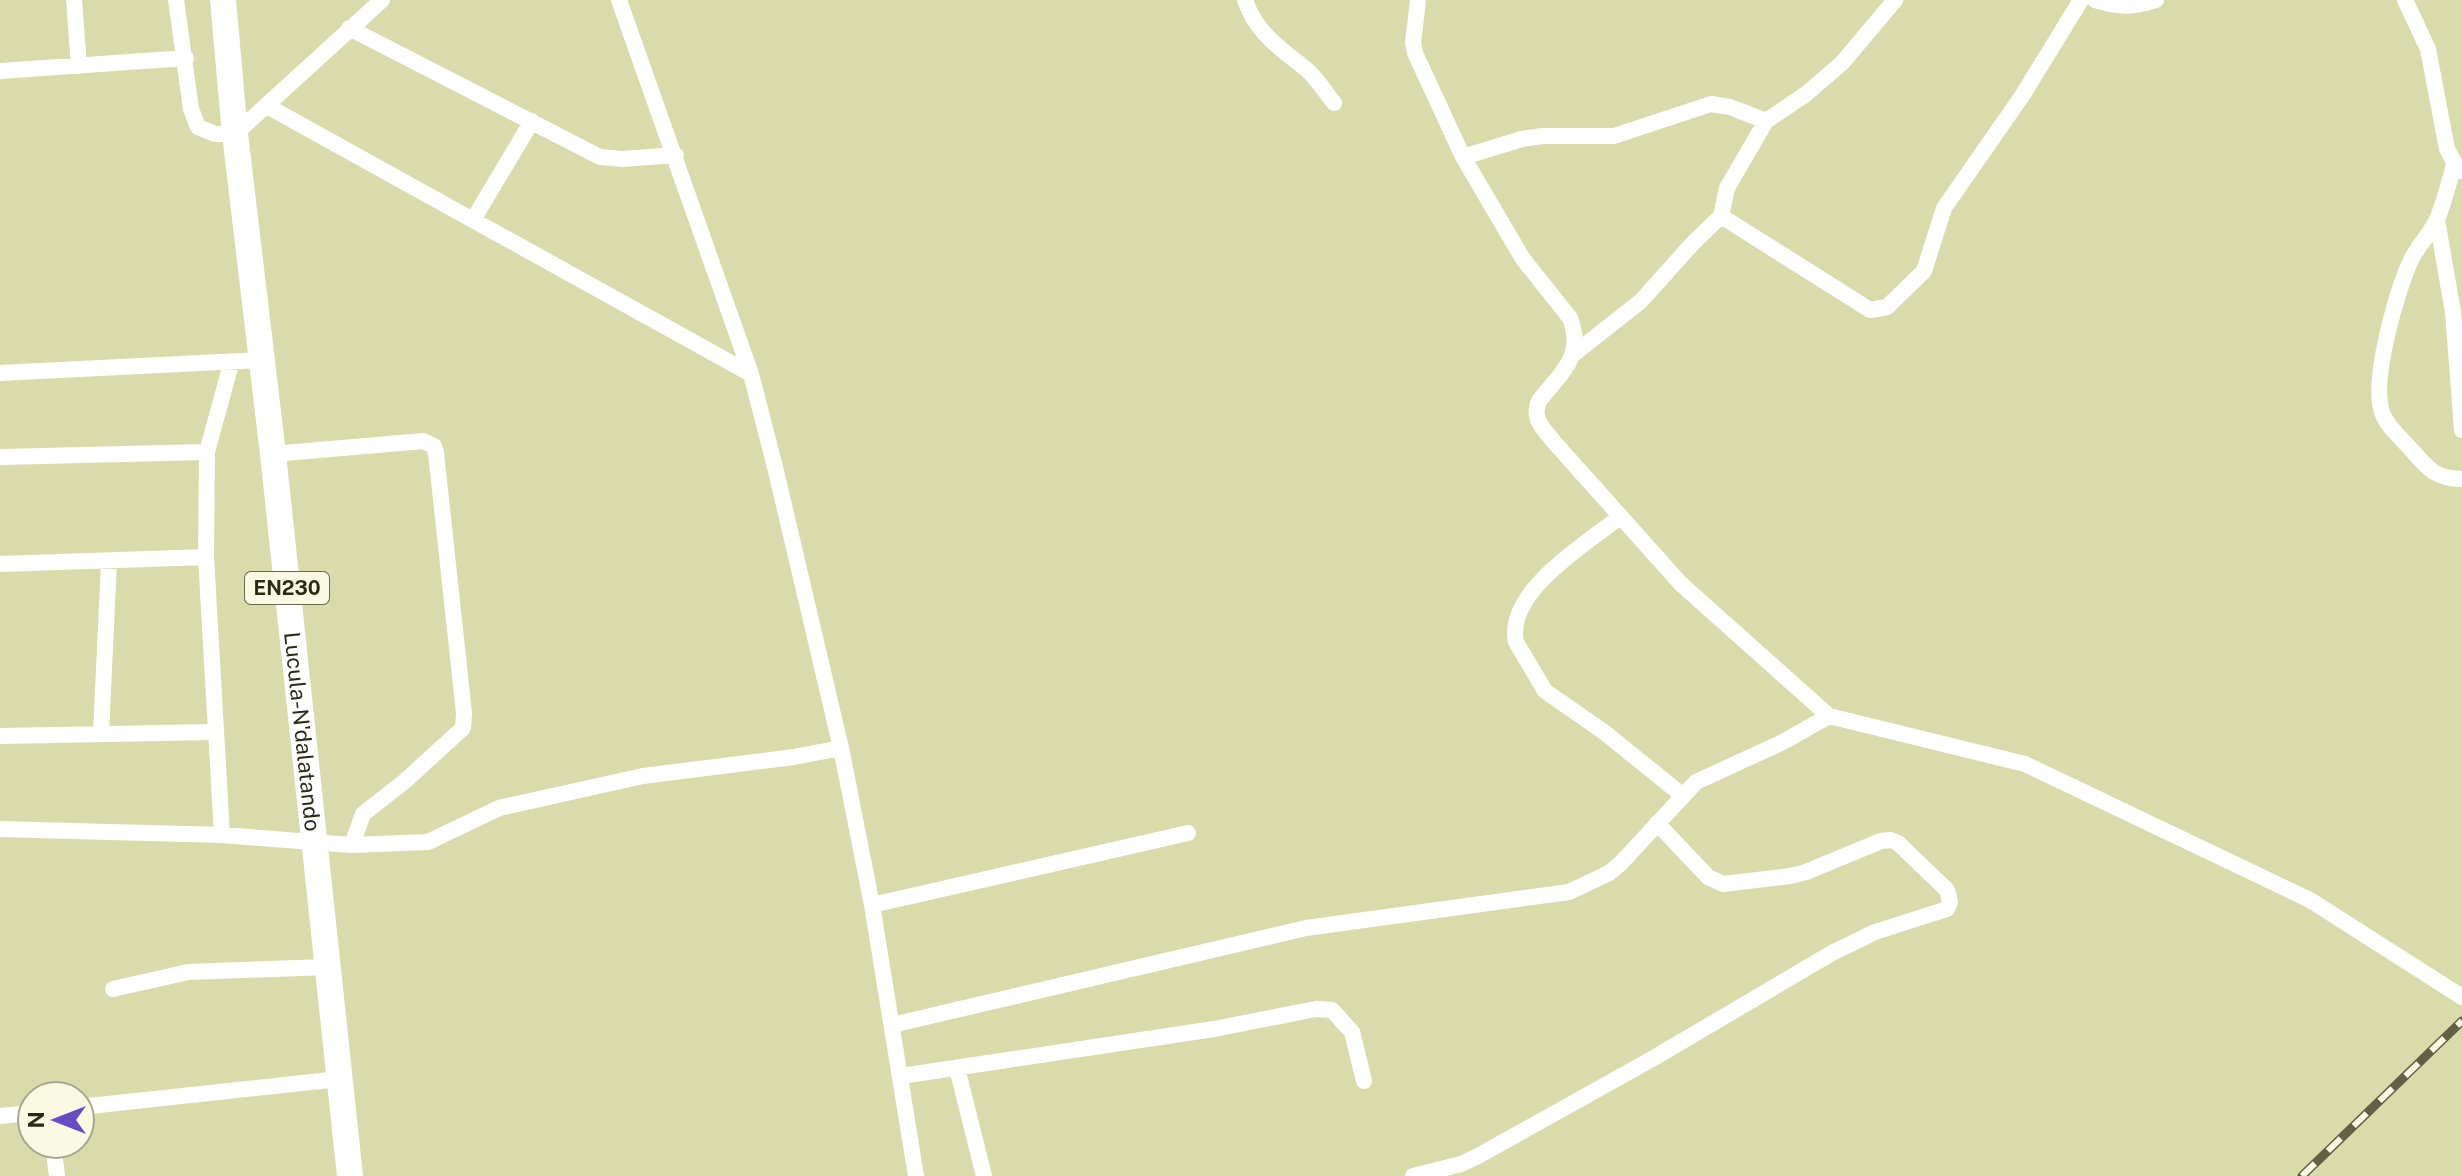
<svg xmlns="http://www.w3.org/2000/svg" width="2462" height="1176" viewBox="0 0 2462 1176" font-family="'Public Sans',sans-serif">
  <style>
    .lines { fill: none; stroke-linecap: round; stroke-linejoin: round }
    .minor { stroke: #fff; stroke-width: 16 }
    .trunk { stroke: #fff; stroke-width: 26 }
    .rail-casing { stroke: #616145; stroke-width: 9 }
    .rail { stroke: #f9fae1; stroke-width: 6; stroke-dasharray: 18; stroke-linecap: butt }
    .labels { text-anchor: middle; stroke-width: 8; stroke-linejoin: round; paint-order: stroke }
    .shield { fill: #f9fae1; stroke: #686854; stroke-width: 2 }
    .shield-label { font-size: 20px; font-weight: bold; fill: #2a2a17 }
    .street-label { font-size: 22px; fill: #2a2a17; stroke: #f9fae1 }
  </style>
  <rect width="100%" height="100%" fill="#dadbaa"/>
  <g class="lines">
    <path class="minor" d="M74,0L79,66
      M176,0L191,109L198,127L215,134H235L382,0
      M619,0L751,374L775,467L841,748L872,905L916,1176
      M1245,0C1256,33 1280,48 1306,69C1317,78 1325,92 1334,103
      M1418,0L1413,43L1415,53L1463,157L1523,259L1570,318C1585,357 1561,372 1539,401C1531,419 1544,429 1554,442L1681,584L1829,716L2025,764L2310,900L2462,997
      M2095,0C2118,7 2133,8 2156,0
      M2405,0L2428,49L2447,149L2459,171
      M349,28L600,157L622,159L676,155
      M0,71L186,58
      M267,106L751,374
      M1463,157L1522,139L1542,136H1614L1711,104L1730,107L1766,121
      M2454,165C2449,182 2445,200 2438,217C2432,232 2419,244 2412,258C2397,289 2371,380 2382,412C2386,425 2399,436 2408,446C2426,466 2433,479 2462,479
      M1721,216L1870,310L1887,307L1924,271L1944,208L2022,96L2081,0
      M473,220L532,121
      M2437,220L2453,312L2462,430
      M1575,353L1641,301L1693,243L1721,216L1727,188L1766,121L1806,94L1842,63L1895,0
      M0,373L261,360
      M273,454L423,441L434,446L436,453L464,713L463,728L405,781L363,814L352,845
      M0,457L207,452
      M1620,517C1587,543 1505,592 1516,642L1545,691L1604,732L1682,795
      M0,564L206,557
      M101,734L109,561
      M0,736L215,732
      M0,829L222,835L352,845L428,842L499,808L643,776L794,757L841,748
      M222,835L206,557L207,452L231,364
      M872,905L1188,833
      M113,989L188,972L327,967
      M892,1025L1306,928L1569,892L1609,873L1621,863L1696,782L1783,742L1829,716
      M957,1068L984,1176
      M901,1076L1214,1029L1316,1009L1332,1010L1352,1032L1364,1081
      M80,1107L339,1079
      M0,1116L32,1113
      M53,1144L57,1176
      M1413,1176L1461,1164L1478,1156L1652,1059L1832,953L1875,932L1947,909L1950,902L1947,890L1898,843L1891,840L1881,841L1806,872L1790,876L1723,884L1708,877L1657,823"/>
    <path class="trunk" id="s1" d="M223,0L235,134L273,454L350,1176"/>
    <g class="rail-casing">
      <path id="rail" d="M2302,1176L2462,1021"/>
    </g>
    <use href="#rail" class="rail"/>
  </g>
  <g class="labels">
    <rect class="shield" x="245" y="572" width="84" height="32" rx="6"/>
    <g class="shield-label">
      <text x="287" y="595">EN230</text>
    </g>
    <g class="street-label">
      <text dy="8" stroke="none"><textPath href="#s1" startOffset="736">Lucula-N'dalatando</textPath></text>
    </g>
  </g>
  <g transform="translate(56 1120) rotate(270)"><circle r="38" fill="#f9fae1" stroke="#a6a790" stroke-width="2"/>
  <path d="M0-6L14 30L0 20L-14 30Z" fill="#664bc4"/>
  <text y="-12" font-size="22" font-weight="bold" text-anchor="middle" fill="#2a2a17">N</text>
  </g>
</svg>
